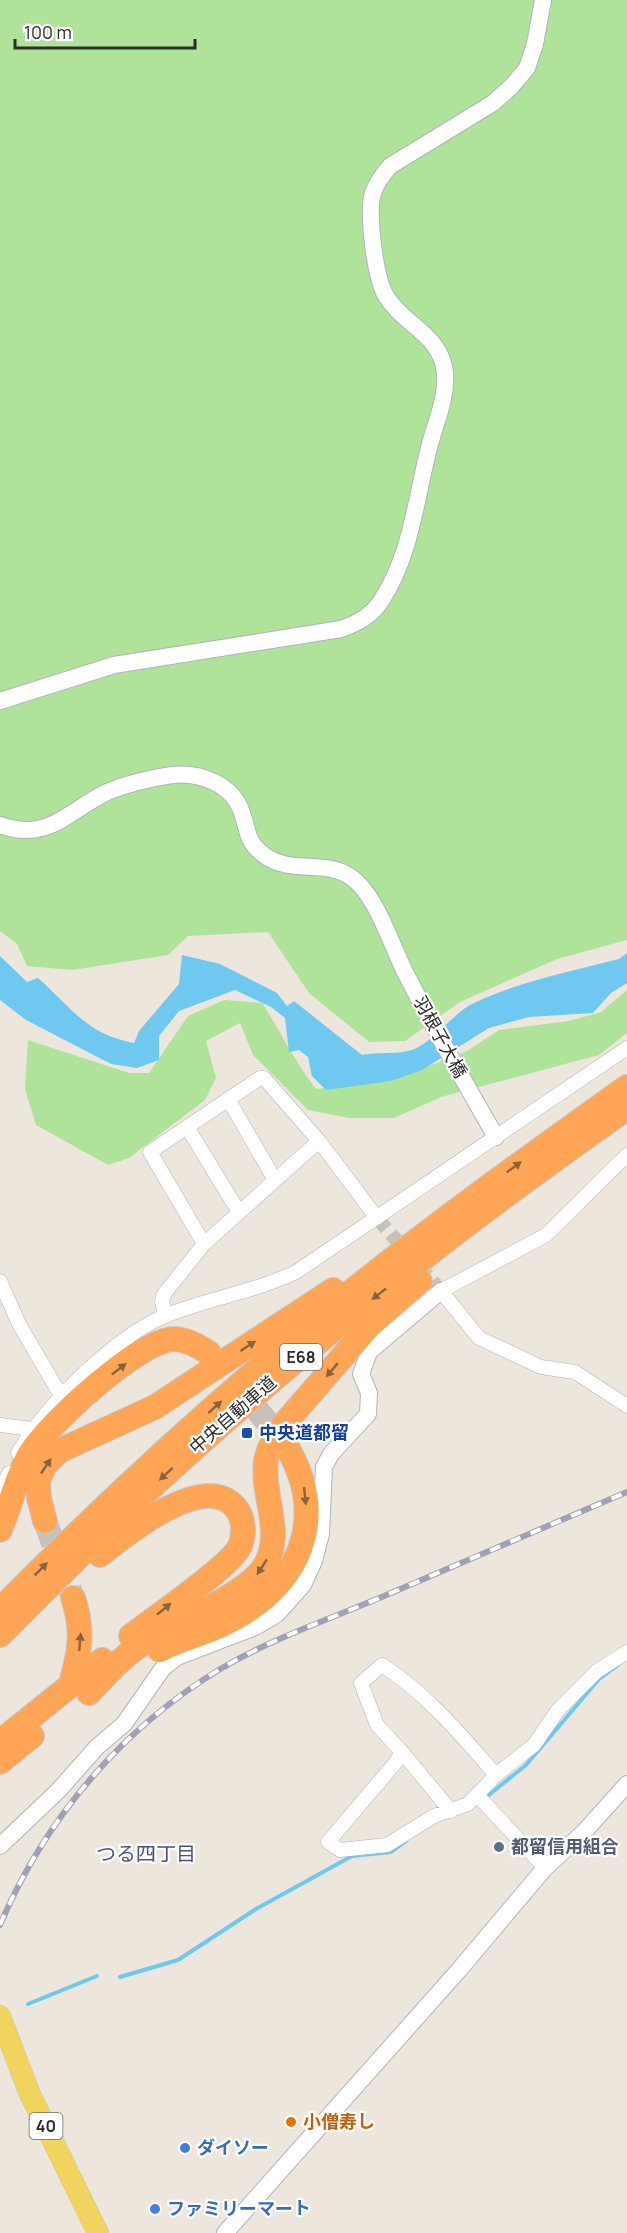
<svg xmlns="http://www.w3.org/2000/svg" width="627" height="2233" viewBox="0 0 627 2233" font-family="Manrope,'Noto Sans JP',sans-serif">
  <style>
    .green { fill: #afe399 }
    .water { fill: #6fc8ef }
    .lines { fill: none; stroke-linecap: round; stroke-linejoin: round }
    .stream { stroke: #6fc8ef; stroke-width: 4 }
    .minor-tunnel { stroke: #c6c1b9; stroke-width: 14; stroke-dasharray: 14 7; stroke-linecap: butt }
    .motorway-tunnel { stroke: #c6c1b9; stroke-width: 24; stroke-dasharray: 24 12; stroke-linecap: butt }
    .minor-casing { stroke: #b1b2be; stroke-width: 15 }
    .tertiary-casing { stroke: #b1b2be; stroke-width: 18 }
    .primary-casing { stroke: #c8c8c8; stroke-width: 22 }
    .motorway-casing { stroke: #c8c8c8; stroke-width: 26 }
    .minor { stroke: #fff; stroke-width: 14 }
    .tertiary { stroke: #fff; stroke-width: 16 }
    .primary { stroke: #f1d45d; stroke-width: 21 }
    .motorway { stroke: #fea656; stroke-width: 24 }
    .rail-casing { stroke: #9fa2b5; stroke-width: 6 }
    .rail { stroke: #fff; stroke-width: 4; stroke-dasharray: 11; stroke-linecap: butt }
    .oneway { fill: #8a623e }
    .transit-dot { fill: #1a4fb4; stroke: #fff; stroke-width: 2 }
    .service-dot { fill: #5c6f8a; stroke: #fff; stroke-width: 2 }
    .food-dot { fill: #e8710a; stroke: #fff; stroke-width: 2 }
    .shop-dot { fill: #3f7fe0; stroke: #fff; stroke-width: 2 }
    .labels { text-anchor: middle; stroke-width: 4.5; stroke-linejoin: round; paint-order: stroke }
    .shield { fill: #fff; stroke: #6b6b6b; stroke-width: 1.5 }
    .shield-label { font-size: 16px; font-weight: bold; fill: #2b2b2b }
    .street-label { font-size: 18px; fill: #2b2b2b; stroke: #fff }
    .transit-label { font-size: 18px; font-weight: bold; fill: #164399; stroke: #fff; text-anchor: start }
    .service-label { font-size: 18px; font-weight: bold; fill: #4e5e75; stroke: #fff; text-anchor: start }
    .food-label { font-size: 18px; font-weight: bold; fill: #c56008; stroke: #fff; text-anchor: start }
    .shop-label { font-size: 18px; font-weight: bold; fill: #366cbe; stroke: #fff; text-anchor: start }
    .neighbourhood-label { font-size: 20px; fill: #4b517b; stroke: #fff }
  </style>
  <rect width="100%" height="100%" fill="#ede6dd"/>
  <path class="green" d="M0,0H627V940L557,959L460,1002L405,1041L369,1042L309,993L268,932L188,936L168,955L72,970L27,966L17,944L0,931Z
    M627,990V1033L599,1055L441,1097L394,1118H349L308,1110L253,1055L240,1023L206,1041L216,1078L205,1100L129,1158L108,1165L36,1125L25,1089L28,1040L129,1073H149L188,1016L224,1000L262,1003C281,1032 295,1062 316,1089L391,1081L467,1051L499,1030L569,1021L601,1012Z"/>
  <path class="water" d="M627,953V983L611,993L593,1013L529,1017L489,1028L422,1070L391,1081L326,1090L312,1076L308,1057L299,1050L289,1052L285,1018L271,1007L235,990L179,1011L159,1036V1060L137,1068L111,1064L26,1020L0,1000V956L27,982L38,978C72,1008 86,1034 134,1043L139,1031L179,984L182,955L220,964L277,993L287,1006L294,1001L362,1055C379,1052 395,1054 408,1051C430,1047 452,1013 474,1003C520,981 570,972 619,959Z"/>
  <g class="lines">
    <path class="stream" d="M485,1798L526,1765L599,1679L617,1666
      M120,1977L178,1960L256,1909L352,1856L391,1852L406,1841
      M28,2004L97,1976"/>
    <path class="minor-tunnel" d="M377,1218L441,1291"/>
    <path class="motorway-tunnel" d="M209,1353L284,1442
      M45,1521L73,1598"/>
    <g class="minor-casing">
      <path id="minor" d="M228,1099L275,1180
        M187,1127L239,1212
        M627,1155L546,1235L441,1291L479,1338L541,1367L575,1372L627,1406
        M204,1244L150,1152L260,1078H264L319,1141L377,1218
        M0,1281L19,1324L61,1396
        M166,1316L162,1302L164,1294L204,1244L319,1141
        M0,1425L32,1429
        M18,1453C47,1404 114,1337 167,1315C210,1298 254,1292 296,1272L627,1048
        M0,1493L9,1473
        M401,1751L451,1811
        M496,1775C461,1735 427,1694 382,1665L361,1683L377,1725L401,1751L397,1761L328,1842L340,1850L387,1845L434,1816L468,1804L496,1775L534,1745L558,1710L597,1671L627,1652
        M478,1796L545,1868"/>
    </g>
    <g class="tertiary-casing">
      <path id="tertiary" d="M0,701L114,665L341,629C358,623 371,616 381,601C412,554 416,496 430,444C436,421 447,398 445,373C442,335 403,325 386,296C375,278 367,213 373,193C377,182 382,175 390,166L493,103L512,86L527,68L535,44L543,0
        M0,825C49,842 66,812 107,792C126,784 152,778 172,775C200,772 233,784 242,813C249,833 246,841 264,855C290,875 325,859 351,877C378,896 392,949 408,978C436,1032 466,1085 496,1137
        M0,1846L58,1791L97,1747L124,1724L163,1668L177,1657L255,1627L277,1614L303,1585L314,1561L321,1534L324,1467L331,1454L368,1414L369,1393L361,1374L369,1352L441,1291
        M225,2233L459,1970L545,1868L584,1832L627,1784"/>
    </g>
    <g class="primary-casing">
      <path id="primary" d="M0,2016L29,2092L98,2233"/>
    </g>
    <g class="motorway-casing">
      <path id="motorway" d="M45,1521L39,1498L38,1480L45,1465L59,1451L155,1407L333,1290
        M0,1530C10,1506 16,1480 28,1457C45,1426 141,1338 175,1339C188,1340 198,1346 209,1353
        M100,1555C126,1534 204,1471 235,1507C244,1517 245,1533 240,1546C231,1566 153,1619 131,1636
        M0,1610C83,1526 169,1445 259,1368C376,1267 502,1176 627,1087
        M0,1635C59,1576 118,1517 179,1462C320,1334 472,1217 627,1108
        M160,1650C181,1639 204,1634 224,1624C301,1586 331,1518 284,1442
        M70,1686C80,1654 84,1630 73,1598
        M89,1693C105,1676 120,1659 139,1646C171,1624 248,1596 266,1564C284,1531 261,1494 266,1460C268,1449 274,1440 279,1430L370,1325L420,1281
        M0,1742L102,1660
        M0,1762L32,1736"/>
    </g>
    <use href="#minor" class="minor"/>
    <use href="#tertiary" class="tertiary"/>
    <use href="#primary" class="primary"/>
    <use href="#motorway" class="motorway"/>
    <g class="rail-casing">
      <path id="rail" d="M0,1925C45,1819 122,1728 222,1668C273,1638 330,1619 384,1596C465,1561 546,1527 627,1492"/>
    </g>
    <use href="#rail" class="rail"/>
  </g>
  <defs><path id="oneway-solid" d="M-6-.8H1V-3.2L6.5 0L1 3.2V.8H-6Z" transform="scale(1.5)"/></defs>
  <g class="oneway">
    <use href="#oneway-solid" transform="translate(514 1167) rotate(-36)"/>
    <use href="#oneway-solid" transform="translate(379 1294) rotate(142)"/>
    <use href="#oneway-solid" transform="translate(248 1346) rotate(-33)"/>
    <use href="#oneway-solid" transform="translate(119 1369) rotate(-38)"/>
    <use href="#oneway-solid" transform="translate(332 1370) rotate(130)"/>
    <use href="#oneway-solid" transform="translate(215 1407) rotate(-42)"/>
    <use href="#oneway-solid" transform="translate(46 1466) rotate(-56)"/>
    <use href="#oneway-solid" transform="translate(166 1474) rotate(137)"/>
    <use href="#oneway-solid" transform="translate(305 1496) rotate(84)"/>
    <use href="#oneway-solid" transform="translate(262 1567) rotate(123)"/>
    <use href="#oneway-solid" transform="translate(41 1569) rotate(-45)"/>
    <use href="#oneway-solid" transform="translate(164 1609) rotate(-39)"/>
    <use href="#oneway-solid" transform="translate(80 1642) rotate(-85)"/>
  </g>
  <rect class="transit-dot" x="241" y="1427" width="12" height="12" rx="3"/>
  <circle class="service-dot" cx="499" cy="1847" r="6"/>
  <circle class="food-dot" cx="291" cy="2122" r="6"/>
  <g class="shop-dot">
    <circle cx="185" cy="2148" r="6"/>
    <circle cx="155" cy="2209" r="6"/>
  </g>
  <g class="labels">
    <g class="shield">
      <rect x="280" y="1344" width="42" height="26" rx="4.5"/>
      <rect x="29.5" y="2113" width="33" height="26" rx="4.5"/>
    </g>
    <g class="shield-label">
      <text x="301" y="1363">E68</text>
      <text x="46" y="2132">40</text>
    </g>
    <g class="street-label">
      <text transform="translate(440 1037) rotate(61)" y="6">羽根子大橋</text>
      <text transform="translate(233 1415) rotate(-41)" y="6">中央自動車道</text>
    </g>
    <g class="transit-label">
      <text x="259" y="1439">中央道都留</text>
    </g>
    <g class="service-label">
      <text x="511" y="1853">都留信用組合</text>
    </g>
    <g class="food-label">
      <text x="303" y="2128">小僧寿し</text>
    </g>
    <g class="shop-label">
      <text x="197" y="2154">ダイソー</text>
      <text x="167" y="2215">ファミリーマート</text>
    </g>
    <g class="neighbourhood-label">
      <text x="146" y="1861">つる四丁目</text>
    </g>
  </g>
  <path d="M15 39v9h180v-9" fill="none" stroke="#2b2b2b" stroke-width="3"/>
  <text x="24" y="39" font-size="18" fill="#2b2b2b" stroke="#ffffff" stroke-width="4.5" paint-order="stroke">100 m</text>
</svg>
